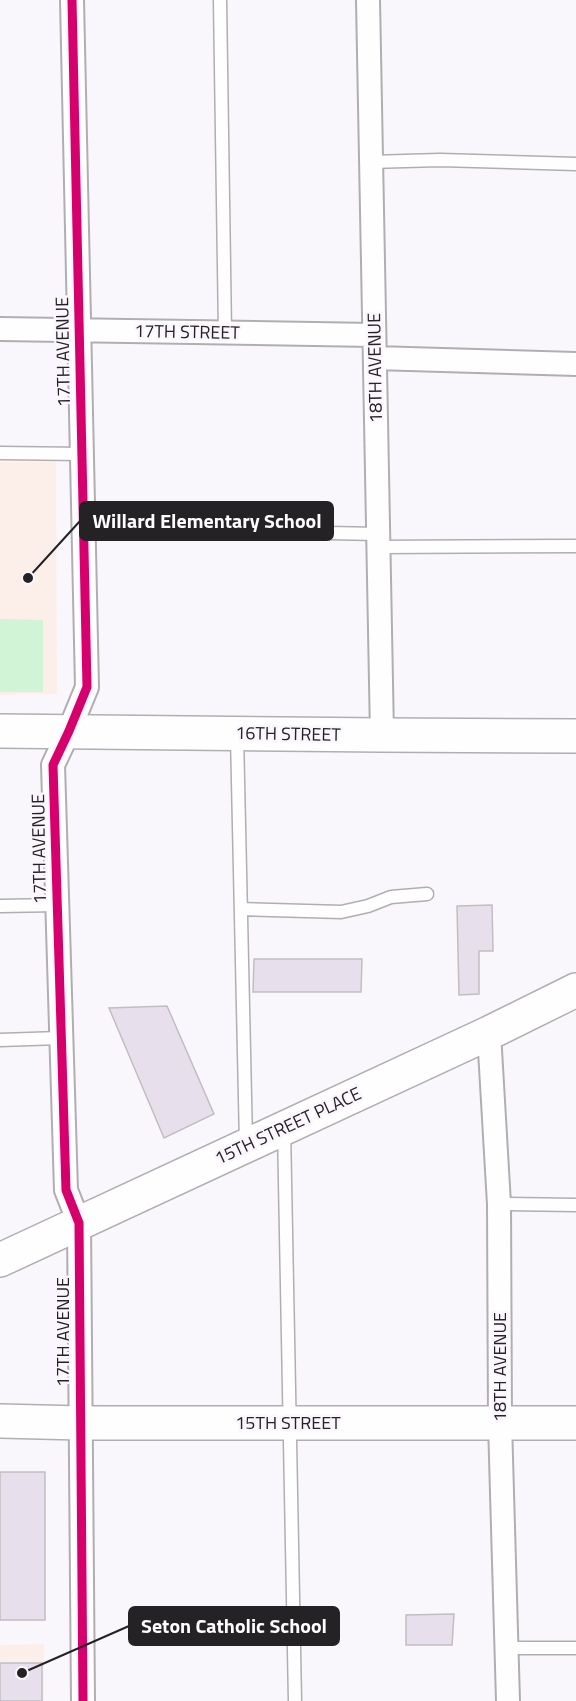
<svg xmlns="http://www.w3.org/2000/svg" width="576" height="1701" viewBox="0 0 576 1701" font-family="'Titillium Web',sans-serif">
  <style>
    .education { fill: #fcefea }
    .green { fill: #d1f4d7 }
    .building { fill: #e7e0ec; stroke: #c0bec1; stroke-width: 1.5 }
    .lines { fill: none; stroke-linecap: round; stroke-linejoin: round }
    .lane-casing { stroke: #b0aeb1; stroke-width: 15 }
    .street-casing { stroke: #b0aeb1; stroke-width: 26 }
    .secondary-casing { stroke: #b0aeb1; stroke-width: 36 }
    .lane { stroke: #fefeff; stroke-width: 12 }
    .street { stroke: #fefeff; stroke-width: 22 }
    .secondary { stroke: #fefeff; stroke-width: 33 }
    .cycleway-casing { stroke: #fbf5fe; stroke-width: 13 }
    .cycleway { stroke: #d6006c; stroke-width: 9 }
    .labels { text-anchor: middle; stroke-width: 5; stroke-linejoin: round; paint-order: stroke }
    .street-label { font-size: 18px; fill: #242225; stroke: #fbf5fe }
    .leader { fill: none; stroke: #242225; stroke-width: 2 }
    .callout-dot { fill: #242225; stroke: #fbf5fe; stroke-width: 2 }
    .callout { fill: #242225; stroke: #242225; stroke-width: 2 }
    .callout-label { font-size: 20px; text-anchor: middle; font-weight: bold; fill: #fff }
  </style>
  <rect width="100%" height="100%" fill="#faf7fc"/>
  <path class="education" d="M0,462H56L57,694L0,695Z
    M44,1644V1701H0V1645Z"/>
  <path class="green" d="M0,619L43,620V692H0Z"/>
  <path class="building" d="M492,905L493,951H479V994L459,995L457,906Z
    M254,959H362L361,992H253Z
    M167,1006L214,1114L164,1138L109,1008Z
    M0,1472H45V1620H0Z
    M454,1614L452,1645H406V1615Z
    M0,1663H42V1701H0Z"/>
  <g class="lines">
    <g class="lane-casing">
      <path id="lane" d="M220,0L225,333
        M370,162L440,160L576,164
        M0,453L82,454
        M83,528L378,534
        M378,547L576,546
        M237,735L246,1143
        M0,906L57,905
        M241,909L341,912L368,906L391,897L427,894
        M0,1040L60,1038
        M284,1129L295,1701
        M499,1204L576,1205
        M507,1648H576"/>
    </g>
    <g class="street-casing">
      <path id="street" d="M72,0L87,687L69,731L53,765L66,1190L79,1223L83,1701
        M368,0L382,735
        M0,329L374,335
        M375,358L576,364
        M489,1033L499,1204L500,1423L508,1701"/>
    </g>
    <g class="secondary-casing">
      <path id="secondary" d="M0,731L382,735L576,736
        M0,1260L489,1033L576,990
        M0,1421L81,1423H576"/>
    </g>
    <use href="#lane" class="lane"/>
    <use href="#street" class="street"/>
    <use href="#secondary" class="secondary"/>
    <g class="cycleway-casing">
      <path id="cycleway" d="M72,0L87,687L69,731L53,765L66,1190L79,1223L83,1701"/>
    </g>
    <use href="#cycleway" class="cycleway"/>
  </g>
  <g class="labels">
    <g class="street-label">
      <text transform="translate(187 332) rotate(1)" y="6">17TH STREET</text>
      <text transform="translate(63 352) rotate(-91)" y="6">17TH AVENUE</text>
      <text transform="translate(375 368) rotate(-91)" y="6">18TH AVENUE</text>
      <text transform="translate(288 734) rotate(1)" y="6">16TH STREET</text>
      <text transform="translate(39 849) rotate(-91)" y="6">17TH AVENUE</text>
      <text transform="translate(288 1126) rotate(-25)" y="6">15TH STREET PLACE</text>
      <text transform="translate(63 1332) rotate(-90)" y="6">17TH AVENUE</text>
      <text transform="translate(500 1367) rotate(-90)" y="6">18TH AVENUE</text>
      <text x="288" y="1429">15TH STREET</text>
    </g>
  </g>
  <path class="leader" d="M28 578L80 521M22 1673L129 1626"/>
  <g class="callout-dot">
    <circle cx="28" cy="578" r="6"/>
    <circle cx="22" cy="1673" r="6"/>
  </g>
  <g class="callout">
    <rect x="80" y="502" width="253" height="38" rx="6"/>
    <rect x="129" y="1607" width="210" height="38" rx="6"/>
  </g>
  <g class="callout-label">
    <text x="207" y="528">Willard Elementary School</text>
    <text x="234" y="1633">Seton Catholic School</text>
  </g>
</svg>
